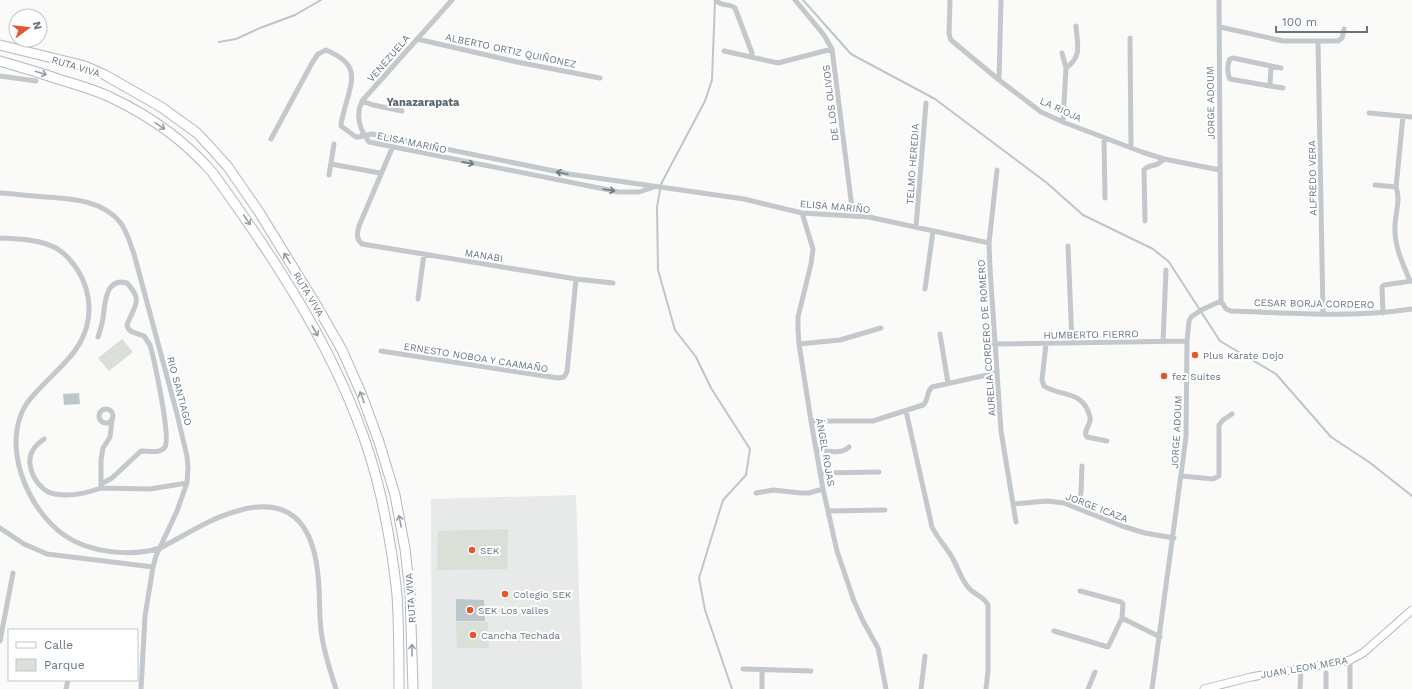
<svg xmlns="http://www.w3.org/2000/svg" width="1412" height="689" viewBox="0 0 1412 689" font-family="'Work Sans',sans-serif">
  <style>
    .built { fill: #e8e9e9 }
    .green { fill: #dadfd7 }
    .water { fill: #bbc7cb }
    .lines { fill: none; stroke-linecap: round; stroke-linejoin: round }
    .stream { stroke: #bbc7cb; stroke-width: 2 }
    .secondary-casing { stroke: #b3babf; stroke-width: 9 }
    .highway-casing { stroke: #b4b9bd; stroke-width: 11 }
    .street { stroke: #c3c8cc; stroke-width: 5 }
    .secondary { stroke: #fff; stroke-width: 7 }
    .highway { stroke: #fff; stroke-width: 9 }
    .oneway { stroke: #939fa8 }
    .oneway2 { stroke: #6a7a87 }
    .poi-dot { fill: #e4572e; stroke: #fff; stroke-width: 1.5 }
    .labels { text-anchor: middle; stroke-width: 4; stroke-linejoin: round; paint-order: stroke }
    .street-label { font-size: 10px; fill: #657683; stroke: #fff }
    .poi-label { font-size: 10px; fill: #657683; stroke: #fff; text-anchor: start }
    .neighbourhood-label { font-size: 11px; font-weight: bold; fill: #57646e; stroke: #fff }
  </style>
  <rect width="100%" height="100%" fill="#fafaf8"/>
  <path class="built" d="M576,495L582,689H432L431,499Z"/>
  <path class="green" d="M122,339L133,352L109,371L98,358Z
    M508,529L507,569L437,570L438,531Z
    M456,622H488L489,648H457Z"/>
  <path class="water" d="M79,393L80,404L64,405L63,394Z
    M456,599L484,600L485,621H456Z"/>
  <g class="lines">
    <path class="stream" d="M803,0L851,54L935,99L1047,183L1083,215L1153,249L1169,262L1220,341L1276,374L1331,437L1369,462L1412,496
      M715,1L712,80L705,101L661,184L657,207L658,270L675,330L696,357L711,388L750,449L746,475L723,500L699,578L705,610L732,689
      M219,42L236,39L260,28L295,15L321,0"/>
    <g class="secondary-casing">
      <path id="secondary" d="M1204,689L1251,677L1350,660L1363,653L1412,610"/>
    </g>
    <g class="highway-casing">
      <path id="highway" d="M0,45L85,66L105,75L161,107L197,133L211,148L228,167L259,212L318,308L342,350L361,393L379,442L395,495L405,549L410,593L413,689
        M0,61C20,67 41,73 61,80C78,85 96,90 112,98C150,116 184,140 212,172C282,268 355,379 381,497C388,529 394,563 397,595C399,626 399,658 399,689"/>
    </g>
    <path class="street" d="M452,0L362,101C355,116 359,129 369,142L619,192H639L654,187
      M716,0C720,7 730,3 735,8L752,53
      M795,0L824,35L832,49L853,216
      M950,0L949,34L951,40L999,80L1041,112L1063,122L1142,152L1164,159L1220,170
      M1219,0L1221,301L1226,309L1231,311C1292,313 1352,318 1412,309
      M1220,27L1283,41H1338L1342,38L1344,29
      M1130,38L1131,148
      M417,39L517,62L600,78
      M1318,42L1323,314
      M724,51L778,63L832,49
      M1062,53L1066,68L1063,122
      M1233,58L1271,66L1270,86L1230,79C1227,74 1227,64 1230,59Z
      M1271,66L1281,68
      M1066,68C1083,56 1077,44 1076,26
      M0,76L36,81
      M999,80L1001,0
      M1270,86L1283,88
      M362,101L373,105L402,111
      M1369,113L1412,117
      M1403,116L1396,187C1401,200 1395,213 1395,227C1394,246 1403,264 1410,281
      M364,136L372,134L569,174L744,199L802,213L869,217L989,243
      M1104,138L1105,198
      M271,139L312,63L318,54L326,50C362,65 352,80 344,111C343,116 341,121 341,126L356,137H360L363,134
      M396,139L359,226C357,233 356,239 362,244L576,279L613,283
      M331,164L380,173
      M997,170L989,243L990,269L1001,431L1016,522
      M329,175L334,144
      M1375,185L1396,187
      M0,193C15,194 31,196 46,197C72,199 102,200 120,222C127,231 130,243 134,254L176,410L187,456L188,467L187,483L177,511L156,556L153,567L145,616L141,689
      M802,213L813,249L811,264L798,317V329L799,344L811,421L823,489L837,551L854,601L863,621L878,648L886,689
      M1145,221L1144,170C1149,163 1155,169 1164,159
      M916,227L926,103
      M0,238C18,239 39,239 56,248C61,251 66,255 70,260C90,282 95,314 81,341C68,365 43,381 27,403C0,444 27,509 64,535C89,553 132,557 160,548C184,536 209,519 234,512C289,494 313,523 318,575C320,593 319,612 321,630C323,650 330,670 336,689
      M1068,246L1072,343
      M925,289L933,231
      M418,299L424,254
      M1383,313L1382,287L1384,285L1412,281
      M940,334L948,383
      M98,337C100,331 102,325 103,318C105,304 105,277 127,283C144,302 134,305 127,325C128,333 137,333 144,336L150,345C154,359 171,437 165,447C160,454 148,451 141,451L112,478L101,484
      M1163,342L1166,270
      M799,344L840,340L881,328
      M994,344L1187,341
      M1046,344L1042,380L1044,386C1060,397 1083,389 1090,417C1092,425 1082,430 1087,437L1107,441
      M381,351L558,378L564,377L567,372L576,279
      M99 416a7 7 0 1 1 14 0a7 7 0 1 1-14 0Z
      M906,411L932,527C938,539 947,548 953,559C958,568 961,579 968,587C974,595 984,596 988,605V671L986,689
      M112,420L110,437L103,448L101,460V488L150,489L187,483
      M811,421H873L923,405C929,400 926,392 932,387L996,373
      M44,439C40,442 35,446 33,450C23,465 38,492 55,494C70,497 87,493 101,488
      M816,449C827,451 841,455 849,447
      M821,473L879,472
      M1182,476L1213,479L1219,476V425L1223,420L1232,414
      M756,493L773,490L801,493H809L823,489
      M1014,504L1047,501L1064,503L1122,526L1145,533L1174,538
      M1078,507L1081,492L1082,466
      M828,511L885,510
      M0,528L24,544L47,554L153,567
      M1122,618L1160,637
      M1054,631L1108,647L1122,618L1123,604L1121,602L1080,591
      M0,641L13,573
      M1350,660V689
      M743,669L811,671
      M1326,673V689
      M66,689L68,680
      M762,689V670
      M921,689L925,656
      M1088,689L1095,672
      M1152,689L1186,437L1187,341L1189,321L1191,317L1201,310L1221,301
      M1300,689L1301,669"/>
    <use href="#secondary" class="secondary"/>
    <use href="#highway" class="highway"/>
  </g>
  <defs><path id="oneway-shaft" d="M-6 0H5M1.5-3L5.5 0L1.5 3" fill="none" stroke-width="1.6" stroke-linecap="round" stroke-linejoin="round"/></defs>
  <g class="oneway">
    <use href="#oneway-shaft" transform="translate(41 73) rotate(17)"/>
    <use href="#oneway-shaft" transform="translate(160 126) rotate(34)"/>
    <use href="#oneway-shaft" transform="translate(247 220) rotate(56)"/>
    <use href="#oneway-shaft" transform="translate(287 258) rotate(-122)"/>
    <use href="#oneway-shaft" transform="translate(315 331) rotate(61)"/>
    <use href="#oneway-shaft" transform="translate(362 397) rotate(-111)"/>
    <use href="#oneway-shaft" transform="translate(400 521) rotate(-101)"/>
    <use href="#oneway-shaft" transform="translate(412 650) rotate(-91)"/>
  </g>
  <g class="oneway2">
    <use href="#oneway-shaft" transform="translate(468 163) rotate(11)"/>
    <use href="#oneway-shaft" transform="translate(562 173) rotate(-168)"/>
    <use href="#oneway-shaft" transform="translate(609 190) rotate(10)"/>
  </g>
  <g class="poi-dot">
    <circle cx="1195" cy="355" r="4"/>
    <circle cx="1164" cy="376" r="4"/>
    <circle cx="472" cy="550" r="4"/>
    <circle cx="505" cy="594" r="4"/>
    <circle cx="470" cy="610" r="4"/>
    <circle cx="473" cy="635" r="4"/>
  </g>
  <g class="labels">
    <g class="street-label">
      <text transform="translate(511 50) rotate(12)" y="4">ALBERTO ORTIZ QUIÑONEZ</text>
      <text transform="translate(388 58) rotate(-49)" y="4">VENEZUELA</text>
      <text transform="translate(76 66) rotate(17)" y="4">RUTA VIVA</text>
      <text transform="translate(830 103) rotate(-97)" y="4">DE LOS OLIVOS</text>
      <text transform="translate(1210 103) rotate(-91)" y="4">JORGE ADOUM</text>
      <text transform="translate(1061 109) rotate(25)" y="4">LA RIOJA</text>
      <text transform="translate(412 142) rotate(12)" y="4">ELISA MARIÑO</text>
      <text transform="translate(912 164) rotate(-86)" y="4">TELMO HEREDIA</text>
      <text transform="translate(1312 178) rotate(-91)" y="4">ALFREDO VERA</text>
      <text transform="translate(835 206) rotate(5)" y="4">ELISA MARIÑO</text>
      <text transform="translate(484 255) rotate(9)" y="4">MANABI</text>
      <text transform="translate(309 294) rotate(59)" y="4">RUTA VIVA</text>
      <text transform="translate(1314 303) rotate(1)" y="4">CESAR BORJA CORDERO</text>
      <text transform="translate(1091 334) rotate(-1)" y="4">HUMBERTO FIERRO</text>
      <text transform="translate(986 338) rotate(-94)" y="4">AURELIA CORDERO DE ROMERO</text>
      <text transform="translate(476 357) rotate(9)" y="4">ERNESTO NOBOA Y CAAMAÑO</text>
      <text transform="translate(180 391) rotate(75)" y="4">RIO SANTIAGO</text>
      <text transform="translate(1176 432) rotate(-87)" y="4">JORGE ADOUM</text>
      <text transform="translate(826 452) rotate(80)" y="4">ÁNGEL ROJAS</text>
      <text transform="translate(1097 507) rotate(21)" y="4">JORGE ICAZA</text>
      <text transform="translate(410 598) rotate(-94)" y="4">RUTA VIVA</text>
      <text transform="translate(1304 667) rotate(-10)" y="4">JUAN LEON MERA</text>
    </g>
    <g class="poi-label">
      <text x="1203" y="359">Plus Karate Dojo</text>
      <text x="1172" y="380">fez Suites</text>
      <text x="480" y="554">SEK</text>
      <text x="513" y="598">Colegio SEK</text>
      <text x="478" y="614">SEK Los valles</text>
      <text x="481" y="639">Cancha Techada</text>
    </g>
    <g class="neighbourhood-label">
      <text x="423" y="106">Yanazarapata</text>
    </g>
  </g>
  <rect x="8" y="629" width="130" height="52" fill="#ffffff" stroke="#c1c8cd"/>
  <rect x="16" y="642" width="20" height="6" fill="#ffffff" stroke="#c1c8cd"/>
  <text x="44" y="649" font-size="12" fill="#657683">Calle</text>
  <rect x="16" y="659" width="20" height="12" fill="#dadfd7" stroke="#c1c8cd"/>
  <text x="44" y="669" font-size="12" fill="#657683">Parque</text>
  <g transform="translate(28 28) rotate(75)"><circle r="19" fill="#ffffff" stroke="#c1c8cd"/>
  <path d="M0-3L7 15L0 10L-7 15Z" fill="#e4572e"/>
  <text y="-6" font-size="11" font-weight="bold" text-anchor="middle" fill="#657683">N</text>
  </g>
  <path d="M1276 26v6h91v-6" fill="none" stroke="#657683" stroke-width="2"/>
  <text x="1282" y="26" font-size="12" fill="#657683" stroke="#ffffff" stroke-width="3" paint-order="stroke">100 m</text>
</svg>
